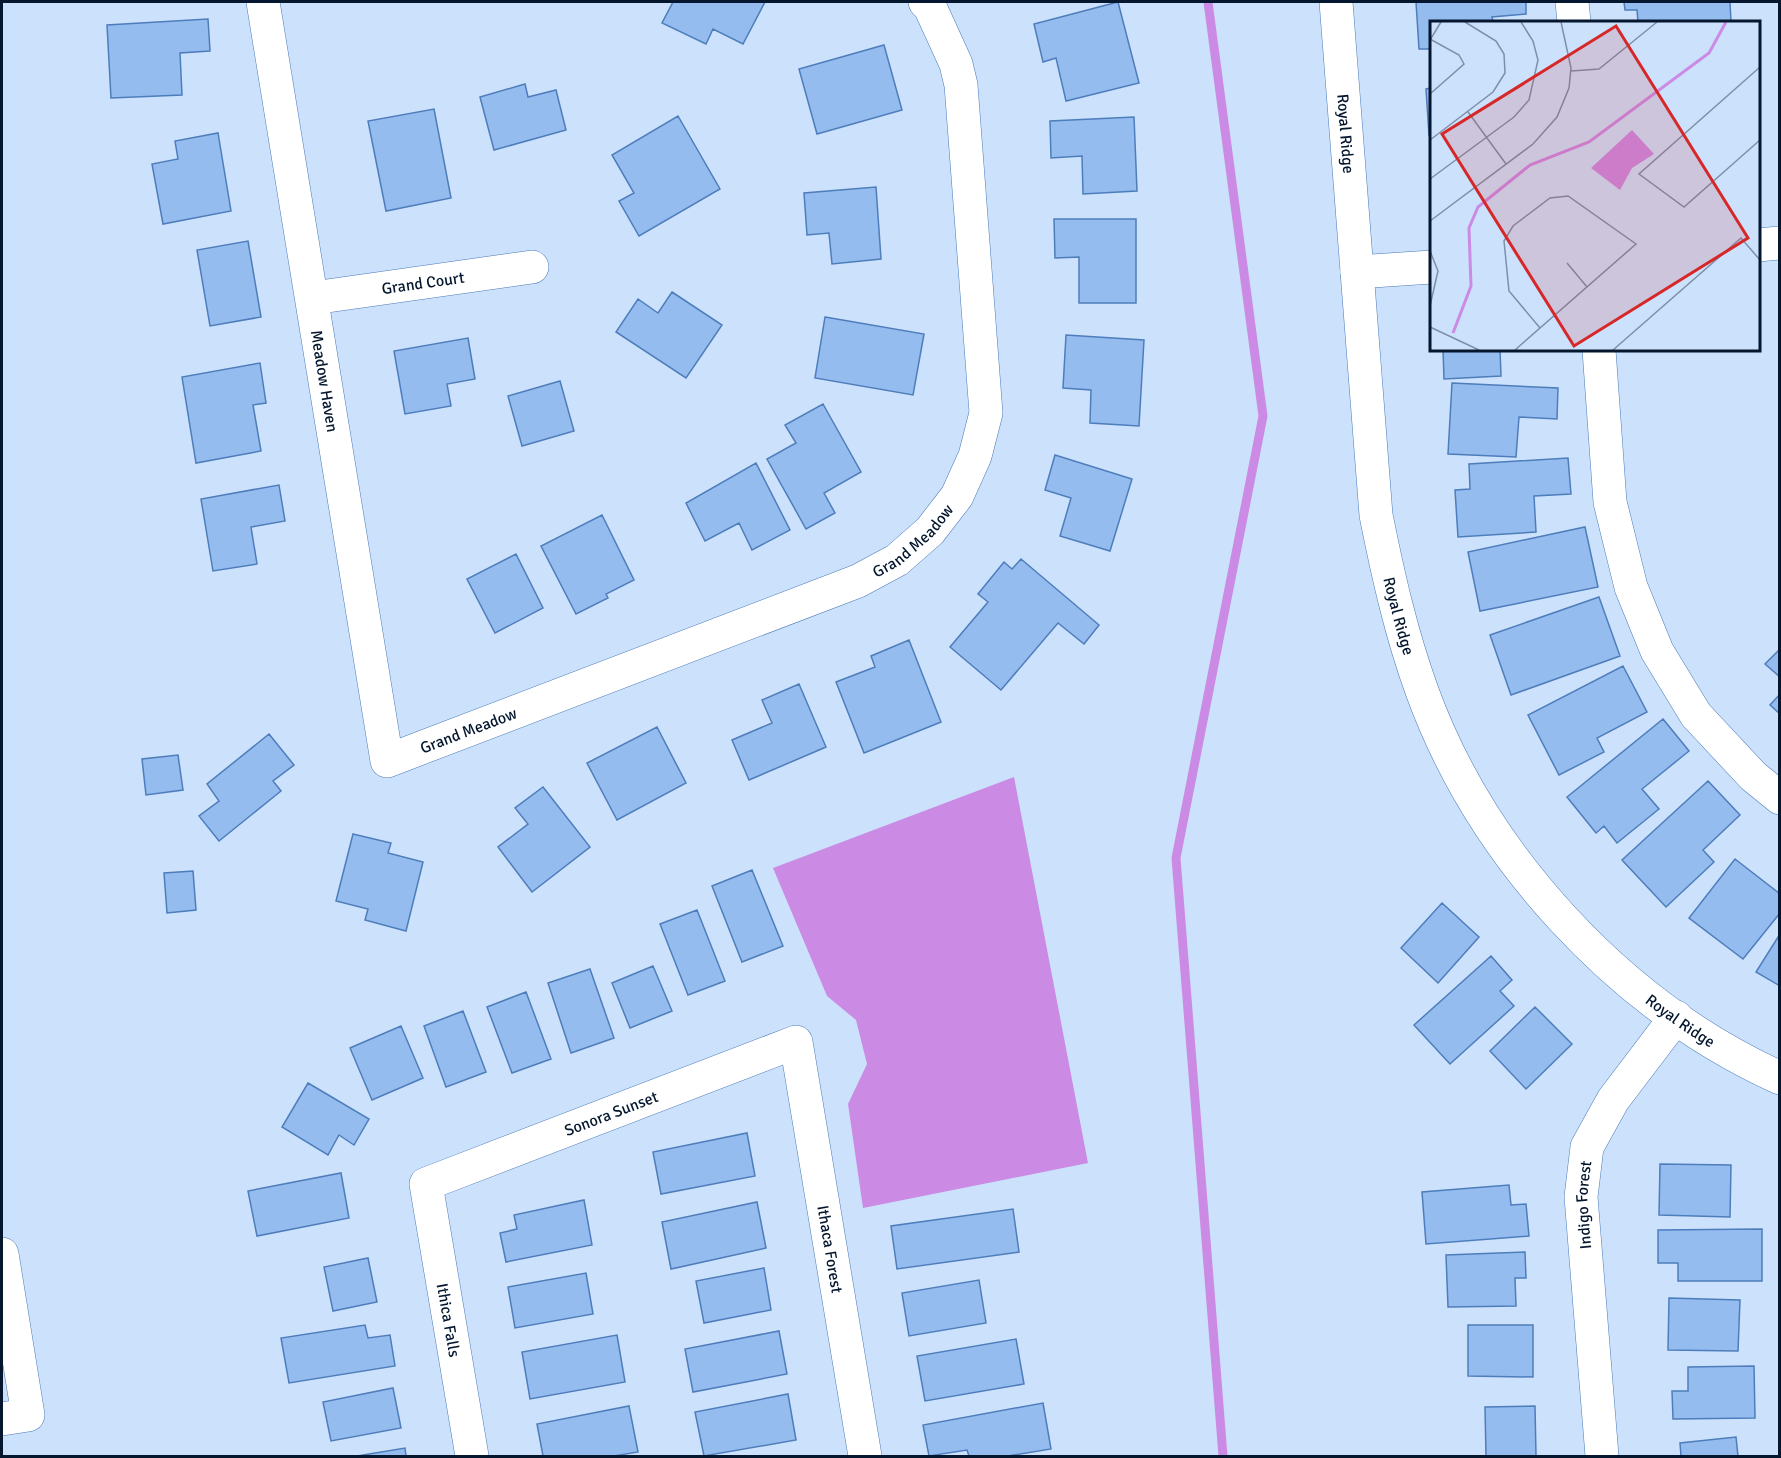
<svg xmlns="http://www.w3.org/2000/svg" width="1781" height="1458" viewBox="0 0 1781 1458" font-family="Signika,sans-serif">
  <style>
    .water { fill: #cb8be5 }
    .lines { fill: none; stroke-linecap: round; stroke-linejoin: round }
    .stream { stroke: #cb8be5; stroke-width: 9 }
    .building { fill: #95bcef; stroke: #4e7dbb; stroke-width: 1.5 }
    .minor-casing { stroke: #4b7ab8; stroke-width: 34 }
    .minor { stroke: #fff; stroke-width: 33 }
    .labels { text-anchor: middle; stroke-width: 5; stroke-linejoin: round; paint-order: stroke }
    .street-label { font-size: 16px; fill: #04172f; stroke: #fff }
    .inset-river { fill: none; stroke: #cb8be5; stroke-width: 3 }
    .inset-road { fill: none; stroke: #7c90aa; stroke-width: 1.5 }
    .view { fill: #d62828; fill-opacity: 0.15; stroke: #d62828; stroke-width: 3 }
    .inset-edge { fill: none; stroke: #04172f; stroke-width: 3 }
  </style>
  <rect width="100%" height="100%" fill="#cce1fc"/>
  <path class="water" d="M1014,777L1088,1163L863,1208L848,1104L867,1064L856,1020L827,996L773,868Z"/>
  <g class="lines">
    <path class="stream" d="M1208,2L1263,416L1176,858L1223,1456"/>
  </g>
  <path class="building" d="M673,2H765L743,44L713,29L706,44L662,23Z
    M1118,2L1139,83L1066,101L1056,58L1043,62L1034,24Z
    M1416,2H1526V14L1492,17L1493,22H1432V49H1419Z
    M1624,2H1730L1731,22H1638L1637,10H1625Z
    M208,19L210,51L180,53L182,95L111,98L107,25Z
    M884,45L902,110L817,134L799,69Z
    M525,84L528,97L556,90L566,130L494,150L480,97Z
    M1432,88V134L1429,135L1426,89Z
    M434,109L451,198L386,211L368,121Z
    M678,116L720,189L639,236L619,201L634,193L612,155Z
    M1134,117L1137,191L1083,194L1082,156L1051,158L1050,121Z
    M218,133L231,211L163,224L152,164L178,159L175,141Z
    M876,187L881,259L832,264L829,233L807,235L804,193Z
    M1054,219H1136V303H1079V257L1055,258Z
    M248,241L261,317L210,326L197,250Z
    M672,292L722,325L686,378L616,332L638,299L658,313Z
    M825,317L924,334L913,395L815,378Z
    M1066,335L1144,340L1139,426L1090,423L1091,390L1063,388Z
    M468,338L475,379L447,384L451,406L405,414L394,351Z
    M1443,350H1500L1501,376L1444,379Z
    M260,363L266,403L253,405L261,451L196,463L182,377Z
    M560,381L574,431L522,446L508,396Z
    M1452,383L1558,388L1557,419L1519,417L1516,457L1448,454Z
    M823,404L861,472L824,493L835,513L806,529L767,459L796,443L785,425Z
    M1055,455L1132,479L1110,551L1060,536L1071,498L1045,490Z
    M1568,458L1571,494L1534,496L1536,532L1458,537L1455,490L1470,489L1469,464Z
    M756,463L790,530L752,550L739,523L705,541L686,503Z
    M279,485L285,521L251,527L257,564L213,571L201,499Z
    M602,515L634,580L606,594L608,598L576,614L541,546Z
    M1585,527L1598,587L1480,611L1468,552Z
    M516,554L543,608L495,633L467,579Z
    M1021,559L1099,625L1084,644L1058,623L1001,690L950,647L988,602L978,594L1004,562L1012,569Z
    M1599,597L1620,656L1511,695L1490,635Z
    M909,640L941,722L864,753L836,682L875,667L871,656Z
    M1780,649V677L1765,664Z
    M1623,666L1647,712L1597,738L1604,752L1559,775L1528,715Z
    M799,684L826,747L749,780L732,740L772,723L762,700Z
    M1780,694V714L1770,705Z
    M1663,719L1689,751L1642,789L1659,809L1617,843L1604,826L1596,833L1567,797Z
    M657,727L686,783L617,820L587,763Z
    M269,734L294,765L273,781L281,791L219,841L199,816L219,801L207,784Z
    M178,755L183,790L146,795L142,759Z
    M1708,781L1740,815L1703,850L1714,862L1666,907L1622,860Z
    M543,787L590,847L532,892L498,847L528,824L515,808Z
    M353,834L391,843L388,853L423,862L406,931L365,920L368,909L336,901Z
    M1735,859L1780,894V913L1743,959L1689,918Z
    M752,870L783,946L742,962L712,886Z
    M193,871L196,910L167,913L164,873Z
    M1442,903L1479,937L1438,983L1401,948Z
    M697,910L725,981L688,995L660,924Z
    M1780,934V986L1756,972Z
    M1491,956L1512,980L1500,991L1514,1006L1450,1064L1414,1025Z
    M653,966L672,1011L630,1028L612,983Z
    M590,969L614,1038L571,1053L548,983Z
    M526,992L551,1059L512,1073L487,1007Z
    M1535,1007L1572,1044L1526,1089L1490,1051Z
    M463,1011L486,1072L446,1087L424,1026Z
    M401,1026L423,1078L372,1100L350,1048Z
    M308,1083L369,1119L354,1145L339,1135L328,1155L282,1127Z
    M747,1133L755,1176L661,1194L653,1152Z
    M1660,1164L1731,1165L1730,1217L1659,1215Z
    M341,1173L349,1218L257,1236L248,1191Z
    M1509,1185L1511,1205L1526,1204L1529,1236L1426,1244L1422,1192Z
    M584,1200L592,1245L506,1262L500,1233L517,1229L514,1215Z
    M757,1202L766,1248L671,1269L662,1222Z
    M1013,1209L1019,1252L897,1269L891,1226Z
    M1762,1229V1281H1678V1263H1658V1230Z
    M1525,1252L1526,1278H1515L1516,1306L1448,1307L1446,1255Z
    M368,1258L377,1302L333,1311L324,1267Z
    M764,1268L771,1310L704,1323L696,1281Z
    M586,1273L593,1314L515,1328L508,1287Z
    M979,1280L986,1323L909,1336L902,1293Z
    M1669,1298L1740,1300L1738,1351L1668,1350Z
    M365,1325L368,1338L390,1335L395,1366L289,1383L281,1338Z
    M1468,1325H1533V1377L1468,1376Z
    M779,1331L787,1374L693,1392L685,1349Z
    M617,1335L625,1382L530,1399L522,1352Z
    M1016,1339L1024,1384L925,1401L917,1356Z
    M1754,1366L1755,1418L1673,1419L1672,1391H1688V1367Z
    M393,1388L401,1428L331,1441L323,1402Z
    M788,1394L796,1440L704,1456L695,1412Z
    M1043,1403L1051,1449L1008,1456H969L967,1450L929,1456L923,1425Z
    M629,1406L638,1452L614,1456H543L537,1424Z
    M1535,1406L1536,1456H1486L1485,1407Z
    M1736,1437L1738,1456H1681L1680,1443Z
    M405,1448L406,1456H357Z"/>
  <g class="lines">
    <g class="minor-casing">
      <g id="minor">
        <path id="s1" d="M263,2L387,761L858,581L897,560L930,531L957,496L975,456L986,413L961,85L956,64L930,7L925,2"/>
        <path id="s2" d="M1336,2L1376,515C1388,575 1401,633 1422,691C1482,856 1619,1005 1780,1078"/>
        <path d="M1572,2L1574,22"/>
        <path d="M1758,245L1780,243"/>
        <path d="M1357,272L1432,267"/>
        <path id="s3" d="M313,298L532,267"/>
        <path d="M1599,350L1610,502L1631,587L1657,651L1696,715L1753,776L1780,798"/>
        <path d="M2,1254L28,1415L2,1419"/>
        <path id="s4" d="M472,1456L426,1184L796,1042L865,1456"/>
        <path id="s5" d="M1602,1456L1581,1197L1587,1147L1613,1100L1676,1017"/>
      </g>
    </g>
    <use href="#minor" class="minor"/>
  </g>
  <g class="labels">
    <g class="street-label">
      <text dy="6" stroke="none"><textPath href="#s2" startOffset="132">Royal Ridge</textPath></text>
      <text dy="6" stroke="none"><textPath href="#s3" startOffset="111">Grand Court</textPath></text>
      <text dy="6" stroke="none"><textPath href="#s1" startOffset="384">Meadow Haven</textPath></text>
      <text dy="6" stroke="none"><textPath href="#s1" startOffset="1342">Grand Meadow</textPath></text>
      <text dy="6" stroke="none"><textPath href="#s2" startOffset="618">Royal Ridge</textPath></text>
      <text dy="6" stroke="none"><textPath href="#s1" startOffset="856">Grand Meadow</textPath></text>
      <text dy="6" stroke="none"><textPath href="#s2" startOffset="1122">Royal Ridge</textPath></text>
      <text dy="6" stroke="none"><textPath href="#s4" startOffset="474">Sonora Sunset</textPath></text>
      <text dy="6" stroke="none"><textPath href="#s5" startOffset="252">Indigo Forest</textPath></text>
      <text dy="6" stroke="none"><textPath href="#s4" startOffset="882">Ithaca Forest</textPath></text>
      <text transform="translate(449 1320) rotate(80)" y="6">Ithica Falls</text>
    </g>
  </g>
  <g transform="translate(1430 21)">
    <rect width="330" height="330" fill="#cce1fc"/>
    <path d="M202,109L224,133L202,147L190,169L161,147Z" fill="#cb8be5"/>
    <path class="inset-river" d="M23,312L41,265L39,207L48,186L100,144L159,121L279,32L296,1"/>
    <path class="inset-road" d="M0,19L11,1M330,46L209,153L254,186L330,119M141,50L169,48L227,1M0,73L34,43L29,34L0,18M38,91L76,143M0,119L63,71L75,52L74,33L66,20L35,1M0,158L84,96L99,79L108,39L103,20L91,1M0,200L103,123L127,96L139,67L141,47L131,1M0,230L8,250L0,285M137,242L157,266M0,306L49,329M85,329L206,223L138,175L120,177L83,205L74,220L79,270L110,307M183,329L311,217L330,239"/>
    <path class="view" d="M186,5L318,217L144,325L12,113Z"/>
    <rect width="330" height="330" class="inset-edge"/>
  </g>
  <rect width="1781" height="1458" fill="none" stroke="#04172f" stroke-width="6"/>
</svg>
